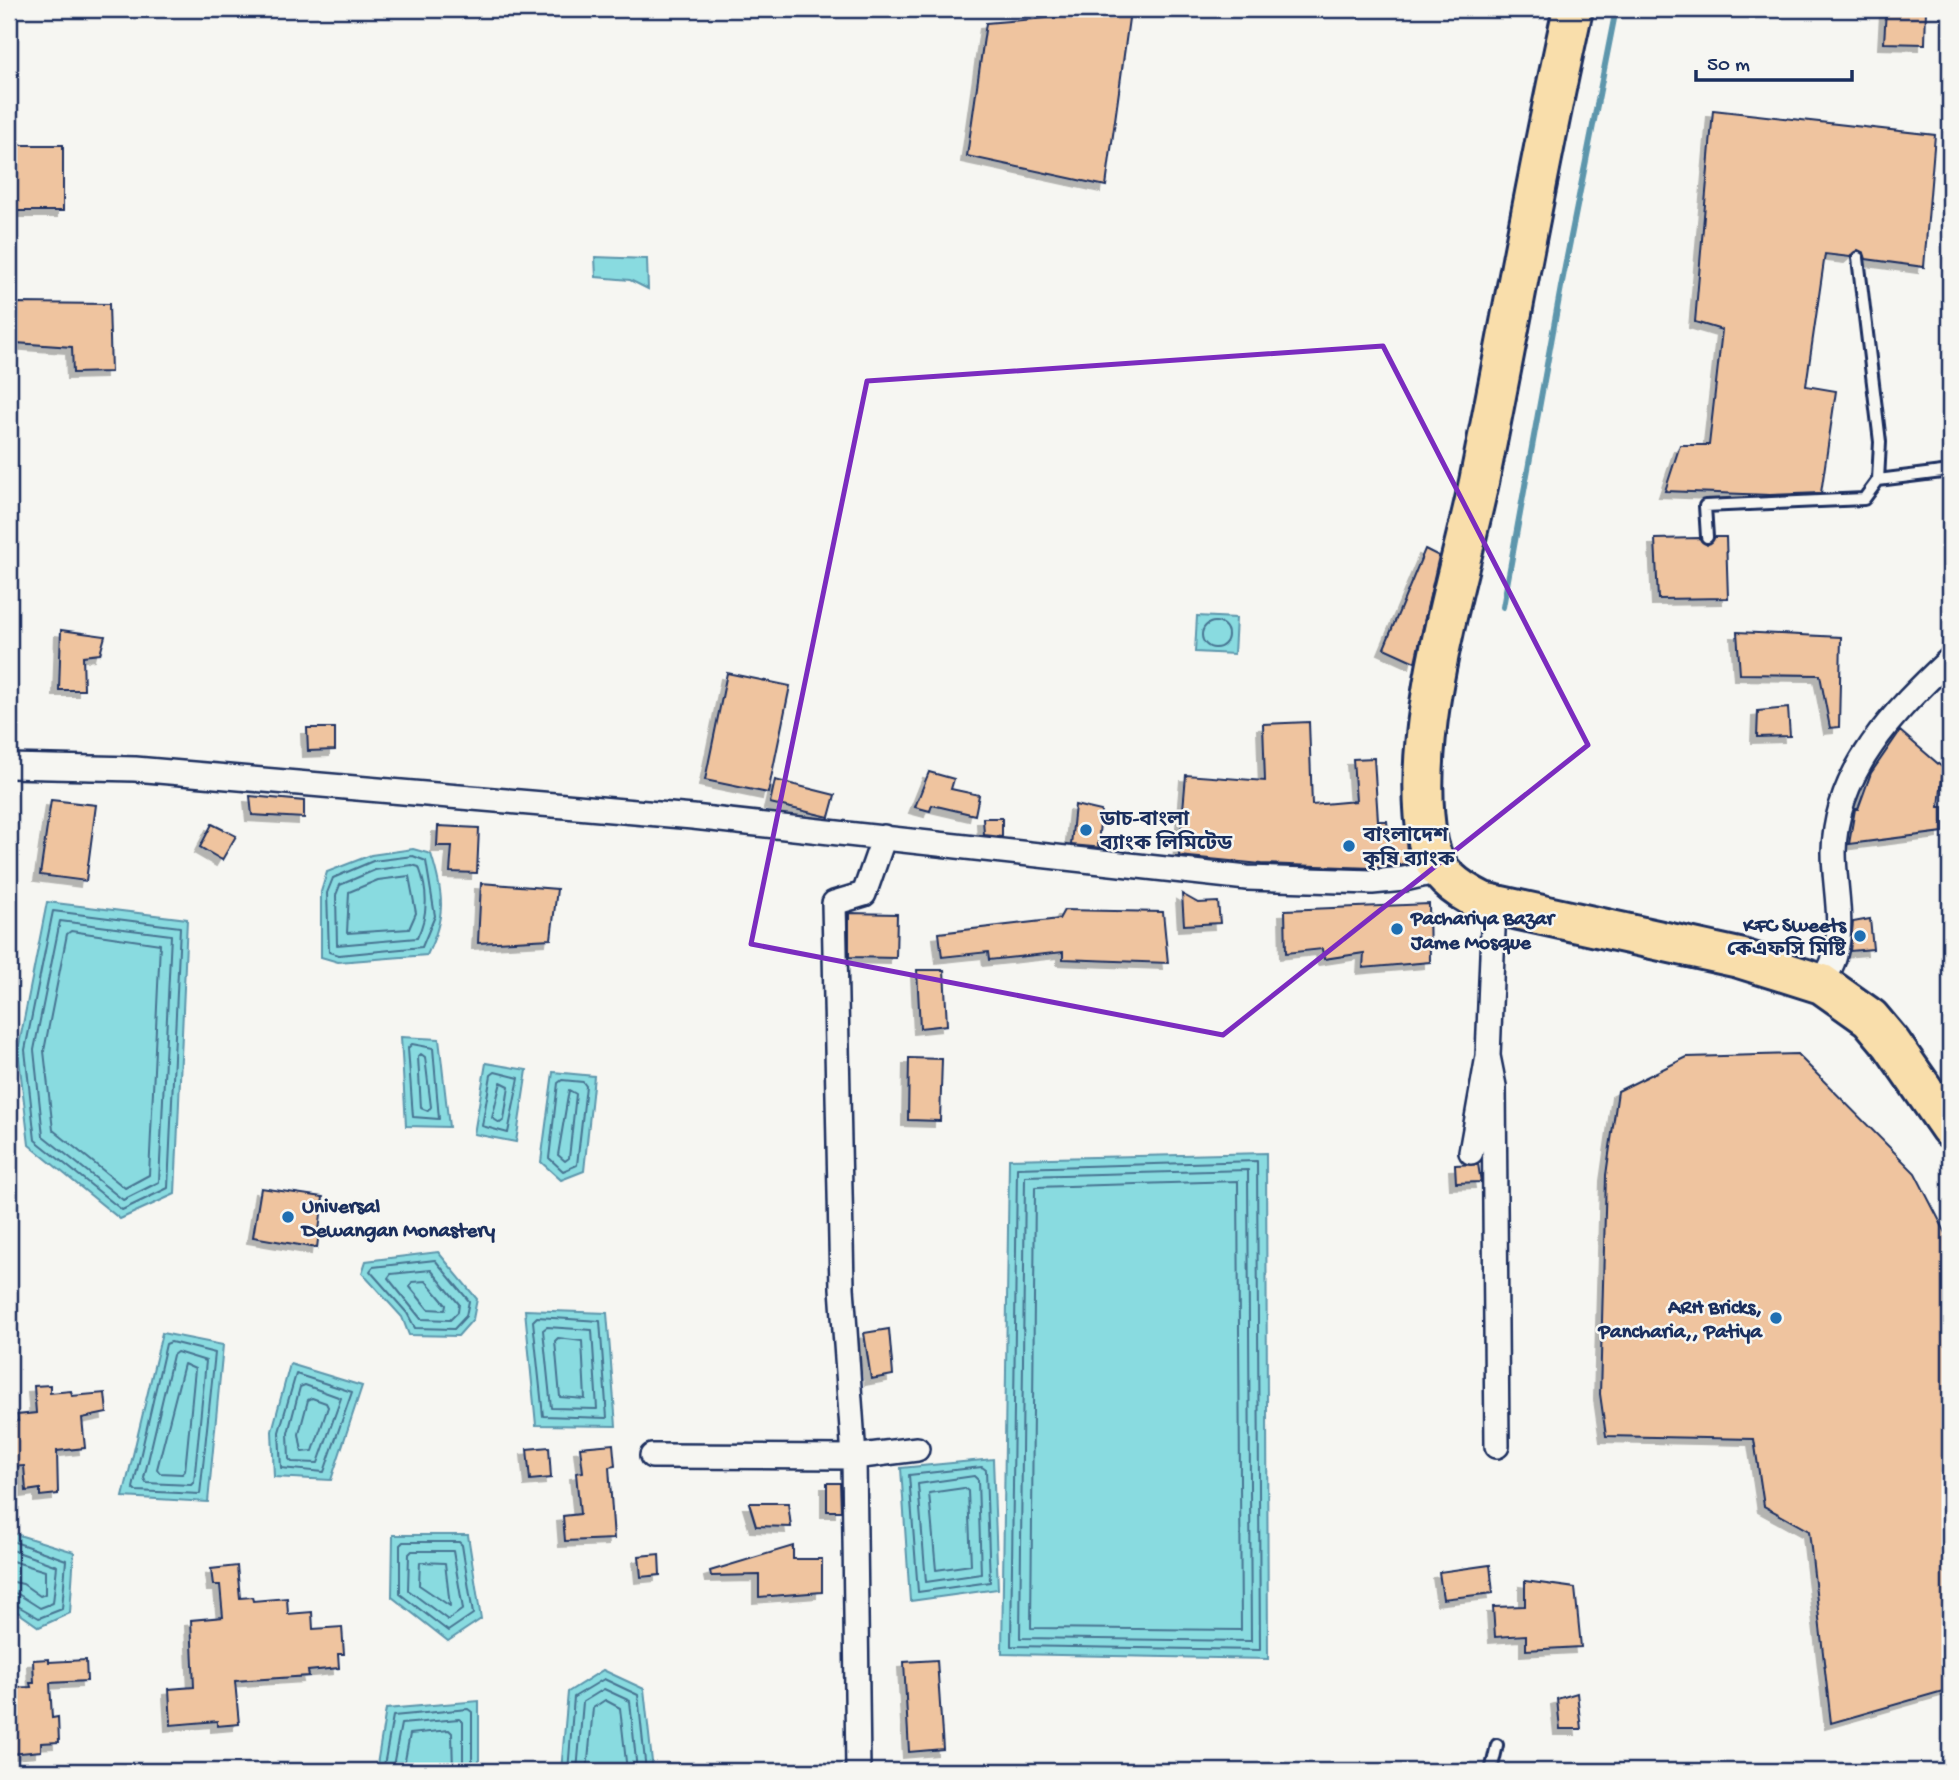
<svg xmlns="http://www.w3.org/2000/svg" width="1959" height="1780" viewBox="0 0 1959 1780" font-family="'Gochi Hand','Noto Sans Bengali',sans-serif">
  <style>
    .water { fill: #89dbe0; stroke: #5d96ac; stroke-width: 2 }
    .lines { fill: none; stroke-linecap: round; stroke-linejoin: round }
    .shore { stroke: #477492; stroke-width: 2 }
    .stream { stroke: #5d96ac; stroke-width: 6 }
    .building { fill: #efc49f; stroke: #1b2f5e; stroke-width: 2; filter: url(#shadow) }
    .lane-casing { stroke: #1b2f5e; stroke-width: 16 }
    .street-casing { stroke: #1b2f5e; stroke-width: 28 }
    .highway-casing { stroke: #1b2f5e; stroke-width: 44 }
    .lane { stroke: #f6f6f2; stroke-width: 10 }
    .street { stroke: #f6f6f2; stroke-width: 23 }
    .highway { stroke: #f9deab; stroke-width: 38 }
    .marked { fill: none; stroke: #7b2cbf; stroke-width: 5; stroke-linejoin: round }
    .poi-dot { fill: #1f6fb2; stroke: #f6f6f2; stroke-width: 2.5 }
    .labels { text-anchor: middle; stroke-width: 5; stroke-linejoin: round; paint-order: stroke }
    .poi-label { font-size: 21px; font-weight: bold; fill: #1b2f5e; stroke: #f6f6f2; text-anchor: start }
  </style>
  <defs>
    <filter id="shadow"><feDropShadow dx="-6" dy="6" stdDeviation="0" flood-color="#0004"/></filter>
  </defs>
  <rect width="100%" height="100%" fill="#f6f6f2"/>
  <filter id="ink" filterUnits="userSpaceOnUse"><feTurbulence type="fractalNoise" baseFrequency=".0143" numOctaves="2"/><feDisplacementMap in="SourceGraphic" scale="14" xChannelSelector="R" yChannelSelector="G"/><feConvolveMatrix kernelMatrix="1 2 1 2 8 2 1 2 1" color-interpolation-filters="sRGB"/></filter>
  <g filter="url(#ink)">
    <path class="water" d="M595,257L647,259L648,289L630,280L596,277Z
      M1197,616L1236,618L1234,654L1195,652Z
      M413,849L431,854C444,895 446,916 427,955L338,962L321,957V892L327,872L371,855Z
      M47,902L187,919L175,1194L120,1219L29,1145L18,1050Z
      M401,1037L439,1039L449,1127L406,1126Z
      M486,1063L527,1070L516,1142L474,1134Z
      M553,1072L594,1076L584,1171L561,1180L541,1162Z
      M1266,1153L1268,1659L1002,1654L1009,1159Z
      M438,1252L477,1299L473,1319L458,1336L409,1335L402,1317L362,1273L366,1261Z
      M525,1310L607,1313L616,1426L536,1425Z
      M162,1333L223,1345L208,1502L123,1497Z
      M290,1364L362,1386L331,1480L274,1477L272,1431Z
      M993,1459L998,1589L910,1601L901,1468Z
      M9,1532L74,1552L70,1613L39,1627L9,1606Z
      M393,1535H468L481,1619L448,1641L392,1597Z
      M603,1670L644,1689L653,1771H561L568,1692Z
      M479,1701V1771H376L386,1709Z"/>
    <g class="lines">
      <path class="shore" d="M1202 635a13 13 0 1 1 26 0a13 13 0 1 1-26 0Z
        M413,856L426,861L435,916L422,947L339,955L329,952L327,893L333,878L373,861Z
        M412,865L419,867C428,891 428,916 417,938L337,945L336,895L340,885L375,870Z
        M409,876L416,913L409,929L347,933L349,892L378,880Z
        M53,911L180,927L168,1188L122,1210L35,1140L25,1050Z
        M60,921L171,935L159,1182L123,1200L43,1136L34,1050Z
        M71,931L160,944L149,1175L125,1188L53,1130L44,1051L67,934Z
        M412,1044L433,1048L439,1119L413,1117L408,1048Z
        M421,1054L425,1057L431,1107L428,1111L421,1108L418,1057Z
        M495,1072L519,1078L508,1133L482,1126L491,1075Z
        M562,1080L583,1082L586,1086L577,1165L563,1171L549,1158L558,1083Z
        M501,1082L509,1086L504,1120L500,1123L492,1118Z
        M569,1090L576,1094L569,1158L565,1161L558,1155Z
        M1257,1161L1260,1650L1011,1646L1017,1168Z
        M1248,1170L1251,1641L1020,1638L1025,1176Z
        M1238,1181L1241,1630L1031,1628L1035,1187Z
        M435,1260L469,1301L466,1316L454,1329L415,1328L407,1313L370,1271L373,1267Z
        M431,1270L459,1304L458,1312L450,1320L421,1319L388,1278L391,1274Z
        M426,1281L446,1305L445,1310L428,1309L410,1287L412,1282Z
        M537,1317L600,1321L607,1418L543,1416L533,1321Z
        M547,1327L592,1330L597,1409L551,1408L543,1330Z
        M558,1338L582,1341L585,1399L560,1397L555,1341Z
        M171,1342L215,1353L200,1494L136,1491L133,1488L166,1344Z
        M177,1352L206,1361L194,1482L191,1485L146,1483L144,1478L173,1355Z
        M184,1364L195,1369L185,1471L182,1474L160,1473L157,1469Z
        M296,1374L352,1392L324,1472L281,1468L279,1432Z
        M305,1385L341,1398L318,1463L292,1462L289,1459L288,1433L300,1387Z
        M312,1398L326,1403L328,1407L313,1451L302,1452L299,1434L308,1400Z
        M982,1467L986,1470L990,1582L918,1592L909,1475Z
        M974,1476L978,1480L981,1574L926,1582L918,1484Z
        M964,1488L968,1491L971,1565L936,1570L929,1493Z
        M9,1540L66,1560L62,1609L39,1618L9,1601
        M459,1542L462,1545L473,1614L448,1631L400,1594V1545L403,1542Z
        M9,1549L57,1566L53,1603L40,1608L18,1594L9,1592
        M453,1551L463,1609L448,1620L408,1590L409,1554L412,1551Z
        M9,1560L45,1571V1594L40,1596L23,1584L9,1581
        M420,1562L445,1563L450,1606L419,1585Z
        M383,1771L393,1716L468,1709L472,1712V1771
        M392,1771L401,1724L459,1719L463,1722V1771
        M403,1771L410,1734L449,1730L452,1733L453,1771
        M568,1771L574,1697L604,1679L638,1695L646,1771
        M577,1771L583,1702L604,1689L630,1701L637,1771
        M587,1771L593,1708L605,1700L620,1708L627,1771"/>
      <path class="stream" d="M1503,607L1561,287L1616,9"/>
    </g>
    <path class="building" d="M1886,9H1926L1925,44L1884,43Z
      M1130,11L1106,186L967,156L986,23Z
      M1713,110L1935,135L1924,267L1866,259L1864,253L1858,250L1850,257L1825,254L1806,386L1836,391L1821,493L1770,495L1665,491L1680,445H1709L1722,330L1695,322Z
      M9,145H63V211H9Z
      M18,303L109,304L111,372L73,373L72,347L16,343Z
      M1715,537H1726L1728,598L1658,599L1655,539L1699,538L1707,545Z
      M1425,549L1439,556L1415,662L1384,648Z
      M61,630L105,636L100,654L83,656L84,690H59Z
      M1737,632L1841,637L1839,727L1830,728L1820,675L1740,674Z
      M727,673L790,686L768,793L705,780Z
      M1788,708L1790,736L1757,737L1758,711Z
      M1309,722L1312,805L1356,801L1353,759L1374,758L1378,821H1387L1388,831L1405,829L1408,864L1372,868L1261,864L1179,856L1186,775L1265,781L1263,724Z
      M307,728H335V750L308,751Z
      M1900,731L1943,768L1939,807H1943V832L1849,844L1855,809H1858L1871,773Z
      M929,772L954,779L951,789L979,795L975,815L932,805L930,811L915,807Z
      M775,780L835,795L829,817L770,803Z
      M250,796L304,801V818L252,815Z
      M51,800L96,805L86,881L40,875Z
      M1075,805L1101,811L1098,845L1104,848L1071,845Z
      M983,818H1002V837L984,835Z
      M212,824L236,836L222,860L200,847Z
      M438,826L479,828L477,873L450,872L452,846H437Z
      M481,883L557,889L551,939L478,943Z
      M1182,894L1198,903L1218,902L1220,923L1184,925Z
      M1429,904L1430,962L1363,968L1364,953L1324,959L1322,949L1286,953L1285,910Z
      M1064,910L1163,912L1168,963L1063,959V952L989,960L988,952L942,957L939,933L1059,919Z
      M849,913L897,914L896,958L849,957Z
      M1870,919L1873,949L1850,951L1853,922Z
      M917,970H944L947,1025L920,1028Z
      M1797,1054L1915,1173L1950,1241V1689L1831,1723L1809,1531L1764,1506L1754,1439L1606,1436L1600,1394L1606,1175L1618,1091L1687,1057Z
      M909,1058L942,1059L940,1121L908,1120Z
      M1478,1164L1481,1182L1456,1183L1455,1165Z
      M261,1188L323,1197L317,1248L253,1237Z
      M889,1329L893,1375L871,1379L864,1333Z
      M50,1385V1393L71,1391L72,1396L105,1393L107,1413L82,1418L85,1448L57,1451L58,1494L40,1496V1489L26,1491L24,1466L9,1467V1422L18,1421L17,1415L36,1413L34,1386Z
      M613,1444L615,1466L609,1467L614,1539L565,1541L563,1516L580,1514L576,1473L583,1472L580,1447Z
      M549,1447L551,1478L530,1480L527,1449Z
      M827,1483H840L841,1511H827Z
      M749,1503H788L791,1527L756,1526Z
      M793,1546V1559H822V1592L759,1597V1575L711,1576L710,1571Z
      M659,1554L660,1575L641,1577L639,1556Z
      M1490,1565L1493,1593L1443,1599L1439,1572Z
      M237,1566L240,1598L252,1597L253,1601L287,1598L288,1614L312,1612L313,1629L342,1627L344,1654H338L339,1668L308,1671L309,1676L235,1681L239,1724L217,1726V1721L171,1725L169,1689L194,1687L191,1620L223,1617L220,1585H213L211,1569Z
      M1525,1581L1575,1588L1581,1647L1526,1650V1635L1495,1637L1493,1607L1525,1606Z
      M49,1659V1662L86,1660L87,1681L50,1683L52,1718L58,1717L59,1742L41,1743V1751L10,1754V1688L31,1687L30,1683H34L33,1660Z
      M937,1660L943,1749L909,1752L904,1662Z
      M1577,1693L1581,1729H1560L1557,1699Z"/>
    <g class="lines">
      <g class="lane-casing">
        <path id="lane" d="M1878,480L1950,471
          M1707,537L1705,506L1864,499L1878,480L1880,442L1858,258
          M1491,1771L1497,1745"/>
      </g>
      <g class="street-casing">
        <path id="street" d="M9,766L135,769L693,817L1247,878L1372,882L1404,879L1439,871
          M1822,984C1826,975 1833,965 1835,955C1844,922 1834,885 1834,852C1835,771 1895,711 1950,659
          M1488,1056L1494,1086L1497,1446
          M1471,1152L1488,1056L1494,905
          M652,1456L854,1457L917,1449
          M858,1771L854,1457L842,1288L834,903L864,894L884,837"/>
      </g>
      <g class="highway-casing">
        <path id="highway" d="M1573,9C1538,166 1511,324 1479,482C1456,590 1408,733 1428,842C1434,873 1456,889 1483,902L1739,958L1822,984L1870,1018L1891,1043L1950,1128"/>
      </g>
      <use href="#lane" class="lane"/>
      <use href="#street" class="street"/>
      <use href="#highway" class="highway"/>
    </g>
  </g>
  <path class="marked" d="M1383,346L1588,745L1223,1035L751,944L867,381Z"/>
  <g class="poi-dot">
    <circle cx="1086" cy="830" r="7"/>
    <circle cx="1349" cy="846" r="7"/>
    <circle cx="1397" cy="929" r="7"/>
    <circle cx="1860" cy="936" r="7"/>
    <circle cx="288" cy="1217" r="7"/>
    <circle cx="1776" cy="1318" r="7"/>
  </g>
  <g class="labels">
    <g class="poi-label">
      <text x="1100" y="825">ডাচ-বাংলা<tspan x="1100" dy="24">ব্যাংক লিমিটেড</tspan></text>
      <text x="1363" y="841">বাংলাদেশ<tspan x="1363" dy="24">কৃষি ব্যাংক</tspan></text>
      <text x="1411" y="924">Pachariya Bazar<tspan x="1411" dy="24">Jame Mosque</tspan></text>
      <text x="1846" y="931" text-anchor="end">KFC Sweets<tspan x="1846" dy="24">কেএফসি মিষ্টি</tspan></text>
      <text x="302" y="1212">Universal<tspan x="302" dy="24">Dewangan Monastery</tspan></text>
      <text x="1762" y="1313" text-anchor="end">ARH Bricks,<tspan x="1762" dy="24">Pancharia,, Patiya</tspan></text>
    </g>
  </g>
  <rect width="1959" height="1780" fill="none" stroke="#f6f6f2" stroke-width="35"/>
  <rect x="18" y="18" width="1924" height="1745" fill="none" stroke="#1b2f5e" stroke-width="2.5" filter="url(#ink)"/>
  <path d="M1696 70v10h156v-10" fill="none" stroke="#1b2f5e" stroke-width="3.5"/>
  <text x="1707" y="70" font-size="21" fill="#1b2f5e" stroke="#f6f6f2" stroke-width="5" paint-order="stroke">50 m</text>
</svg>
